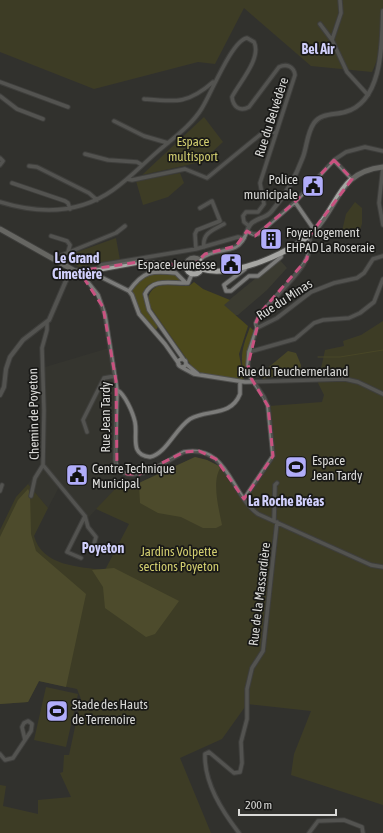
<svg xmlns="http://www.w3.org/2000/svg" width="383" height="833" viewBox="0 0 383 833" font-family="'Asap Condensed',sans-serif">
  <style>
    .built { fill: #3b3b31 }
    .green { fill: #4c491c }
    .forest { fill: #6f6c2a }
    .water { fill: #64601e }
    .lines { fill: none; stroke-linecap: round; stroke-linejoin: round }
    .stream { stroke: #64601e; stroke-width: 1 }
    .minor-casing { stroke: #4f4f4d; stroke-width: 5.5 }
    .tertiary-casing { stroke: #4f4f4d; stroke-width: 6 }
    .secondary-casing { stroke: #4f4f4d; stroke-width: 7 }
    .minor { stroke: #7c7c7a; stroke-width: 3.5 }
    .tertiary { stroke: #7c7c7a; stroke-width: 4 }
    .secondary { stroke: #a6a6a3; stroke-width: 5 }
    .marked { fill: none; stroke: #c95280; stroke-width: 3; stroke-dasharray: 8 5; stroke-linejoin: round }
    .labels { text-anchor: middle; stroke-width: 3.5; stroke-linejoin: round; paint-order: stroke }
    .street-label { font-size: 13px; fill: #dadad8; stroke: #191917 }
    .park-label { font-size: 13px; fill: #d1cd6f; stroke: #191917 }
    .poi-label { font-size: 13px; fill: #dadad8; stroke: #191917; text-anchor: start }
    .neighbourhood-label { font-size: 14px; font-weight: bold; fill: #d1d0fc; stroke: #191917 }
  </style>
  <rect width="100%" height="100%" fill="#31312e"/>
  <path class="built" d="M279,259L287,268L267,290L238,315H235L223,305Z
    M109,348L116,381L115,489L87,519L59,487L48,508L28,484L40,466L41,456L42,368Z"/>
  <path class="green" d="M0,0H383C383,24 383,51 372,72L311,66L244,8L215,64L198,62L94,89L0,52Z
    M204,117L223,142L201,162L142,175Z
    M180,173L184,183L168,197L143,205L136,181Z
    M355,202L362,208V224L357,238L342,231L346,214Z
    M116,238L120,260L79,267L68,260L66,256Z
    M152,273H174L182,281C174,283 165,280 157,282C130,287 150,314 158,327L156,330L141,314L132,290L139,278Z
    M194,282L203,289L230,300L224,305L248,326L239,354L244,381L202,374L193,368L151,308L148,299C152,278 174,287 189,286Z
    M383,321V805L291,775L294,754L311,711L247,704L222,739L180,758L211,833H0V785L6,786L3,806L38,814V800L71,797L60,773L63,772L64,755H69L81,699L77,689L39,681L28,702L0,704V530L16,497L28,484L48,508L34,536C42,566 79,567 105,570L129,524L96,509L115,489L139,483L195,457L207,460L221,467L245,502L260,477L274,457L269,406L322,402L324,395L318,383L325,350L344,346L343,341L361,335Z
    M250,327L254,331L247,358L249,377H244C240,354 242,349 250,327Z
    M46,687L78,694L66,747L34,740Z"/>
  <path class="forest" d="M195,457L207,460L221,467C211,480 219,510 222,525L216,528H203L181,517L158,513L140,503L139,483Z
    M28,489L30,493L31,534L36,551L86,594L66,687L39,681L28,702L0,704V537L18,500Z
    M114,568L179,601L155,634L146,637L105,608L103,587L92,570Z"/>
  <path class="water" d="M288,351L296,353L301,365L300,371L263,379L261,376L263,372Z"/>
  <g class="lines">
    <path class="stream" d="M318,357H340L383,350"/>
    <g class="minor-casing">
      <path id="minor" d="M320,24L332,40L347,72L368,95
        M332,40L341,13L340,0
        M0,82L68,107
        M0,96L17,109L43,119
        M144,99C176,102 188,104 213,82
        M114,121L144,136L168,143
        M85,154L108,160L137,162L142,165
        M0,158L3,161L0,165
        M334,160L352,179
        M29,166L37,167L89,193L97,200
        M383,167L379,203L383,225
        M127,179L132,180L185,169L207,178L261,134L270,132L276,133
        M12,183L65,201L68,203L70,209
        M0,202C39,214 79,214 113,190C129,179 142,165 157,152C172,139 192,125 202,108C211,94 232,40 247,38L254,42C262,58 239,83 232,97C233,107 240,112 249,107L279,67C287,63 294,67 295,75L260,183L264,204L258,212H246L243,216L244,222L249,226
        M295,202L315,231
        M247,231L253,234H258L295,202L334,160L346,152L365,147L383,151
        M51,236L67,241L70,245L68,252
        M204,247C202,233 213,230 224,224
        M196,249L195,234L197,230L220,221L212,201L200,208
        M57,260L62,255L116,233L125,226
        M100,265L196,249L238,237L244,238
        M244,267L245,269L224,285L226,291H231L249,276H258L281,257V252
        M79,271L98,295L105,315L117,390L115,460L117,469C137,485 165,462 184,452C228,444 230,494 258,514L371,565L383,567
        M85,278L93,273L129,291C143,271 152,270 176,273L186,283
        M129,291L132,295L139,314L165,344L179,364
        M47,322V330L42,348L44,410L43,465L85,516L88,527L96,537L94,544
        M257,328L277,318L311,292L334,283L357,278L364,273L373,259L383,256
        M249,352L295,339L314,323L323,320L349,318L360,313L374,302L383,279
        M178 363a4 4 0 1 1 8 0a4 4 0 1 1-8 0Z
        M184,360L149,310L145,294C153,277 173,284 188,283L192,274
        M186,364L198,374
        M181,367L194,374L245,382L345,379L358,382L383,394
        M117,390C125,394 133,413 135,422C138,436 129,455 150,457C166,454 175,429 190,419C207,409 231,417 240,394V382
        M87,432L83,420L104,378L115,376
        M0,491L2,485
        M31,496L35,478L43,465
        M244,499L273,456L268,406L264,397L251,378L248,365L249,352L257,328L256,323C266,299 320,265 309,236
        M274,521L275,485L277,483
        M81,558L67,552L85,516
        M0,754L5,760L13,758L31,731L32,724L28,721L24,723L22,727L25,740
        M239,833C222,811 204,783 205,754L209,752L234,773L240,772L242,763L241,742L247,719V689L252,668L263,651L277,522
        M309,833L318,821L344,820L362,827L363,833"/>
    </g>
    <g class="tertiary-casing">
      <path id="tertiary" d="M199,260C209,250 223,252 235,247C245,242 245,232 250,225C255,218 265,219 271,212C284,197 296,176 303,157C307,146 307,133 314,123C321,113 335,115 345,112C383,102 382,42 383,11
        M0,395L4,387L6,369L10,357L23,340L49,320L71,269"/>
    </g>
    <g class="secondary-casing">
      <path id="secondary" d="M0,229L75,271L100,269L139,262L186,266
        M186 266a8 8 0 1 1 16 0a8 8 0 1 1-16 0Z
        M201,269C231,279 294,252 315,230C340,203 339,172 383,167"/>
    </g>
    <use href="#minor" class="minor"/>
    <use href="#tertiary" class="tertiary"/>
    <use href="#secondary" class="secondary"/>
  </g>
  <path d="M0 0H383V833H0ZM334,160L352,179L310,235L307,259L260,313L255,325L257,328L248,365L251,378L268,406L273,456L244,499L216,459L199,451L184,452L140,474H127L117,469L116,381L103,307L79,271L139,262L193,266L205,254L236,246L247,231L255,236L295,202Z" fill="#31312e" fill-opacity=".55" fill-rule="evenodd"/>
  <path class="marked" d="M334,160L352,179L310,235L307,259L260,313L255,325L257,328L248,365L251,378L268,406L273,456L244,499L216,459L199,451L184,452L140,474H127L117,469L116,381L103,307L79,271L139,262L193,266L205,254L236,246L247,231L255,236L295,202Z"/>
  <defs>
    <g id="civic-square" transform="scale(1.15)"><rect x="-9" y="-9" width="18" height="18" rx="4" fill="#b1adfa" stroke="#191917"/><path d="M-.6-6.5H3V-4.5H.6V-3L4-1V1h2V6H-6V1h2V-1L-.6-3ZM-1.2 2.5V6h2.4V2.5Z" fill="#111"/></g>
    <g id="building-square" transform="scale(1.15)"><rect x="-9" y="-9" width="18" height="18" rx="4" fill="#b1adfa" stroke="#191917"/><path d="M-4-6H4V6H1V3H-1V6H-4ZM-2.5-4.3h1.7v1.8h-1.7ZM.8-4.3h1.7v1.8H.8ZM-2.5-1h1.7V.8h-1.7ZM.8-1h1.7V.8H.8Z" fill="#111"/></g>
    <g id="stadium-square" transform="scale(1.15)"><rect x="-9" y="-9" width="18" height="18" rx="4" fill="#b1adfa" stroke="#191917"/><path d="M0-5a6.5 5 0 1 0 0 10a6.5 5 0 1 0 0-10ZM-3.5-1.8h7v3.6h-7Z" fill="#111"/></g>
  </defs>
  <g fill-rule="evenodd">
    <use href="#civic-square" x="313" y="186"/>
    <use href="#building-square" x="271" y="239"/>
    <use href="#civic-square" x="231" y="264"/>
    <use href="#stadium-square" x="296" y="467"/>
    <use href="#civic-square" x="77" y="475"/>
    <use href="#stadium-square" x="57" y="711"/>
  </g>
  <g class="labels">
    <g class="street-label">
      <text transform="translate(271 117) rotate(-72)" y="5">Rue du Belvédère</text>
      <text transform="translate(284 299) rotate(-33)" y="5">Rue du Minas</text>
      <text x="293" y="376">Rue du Teuchernerland</text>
      <text transform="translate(33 414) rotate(-91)" y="5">Chemin de Poyeton</text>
      <text transform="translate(105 417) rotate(-90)" y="5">Rue Jean Tardy</text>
      <text transform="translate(259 594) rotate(-83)" y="5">Rue de la Massardière</text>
    </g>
    <g class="park-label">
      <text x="193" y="146">Espace<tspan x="193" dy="15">multisport</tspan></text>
      <text x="179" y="556">Jardins Volpette<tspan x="179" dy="15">sections Poyeton</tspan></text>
    </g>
    <g class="poi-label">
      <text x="298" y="184" text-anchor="end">Police<tspan x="298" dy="15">municipale</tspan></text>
      <text x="286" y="237">Foyer logement<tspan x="286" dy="15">EHPAD La Roseraie</tspan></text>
      <text x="216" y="269" text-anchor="end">Espace Jeunesse</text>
      <text x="312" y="465">Espace<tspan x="312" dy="15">Jean Tardy</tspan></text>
      <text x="92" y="473">Centre Technique<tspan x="92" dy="15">Municipal</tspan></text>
      <text x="72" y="709">Stade des Hauts<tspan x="72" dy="15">de Terrenoire</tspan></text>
    </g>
    <g class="neighbourhood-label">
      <text x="318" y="54">Bel Air</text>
      <text x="77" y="263">Le Grand<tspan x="77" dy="16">Cimetière</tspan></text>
      <text x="286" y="506">La Roche Bréas</text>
      <text x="103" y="553">Poyeton</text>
    </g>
  </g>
  <path d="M239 809v6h97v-6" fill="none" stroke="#dadad8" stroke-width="2"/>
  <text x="245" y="809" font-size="12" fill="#dadad8" stroke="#191917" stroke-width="3" paint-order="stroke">200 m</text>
</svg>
